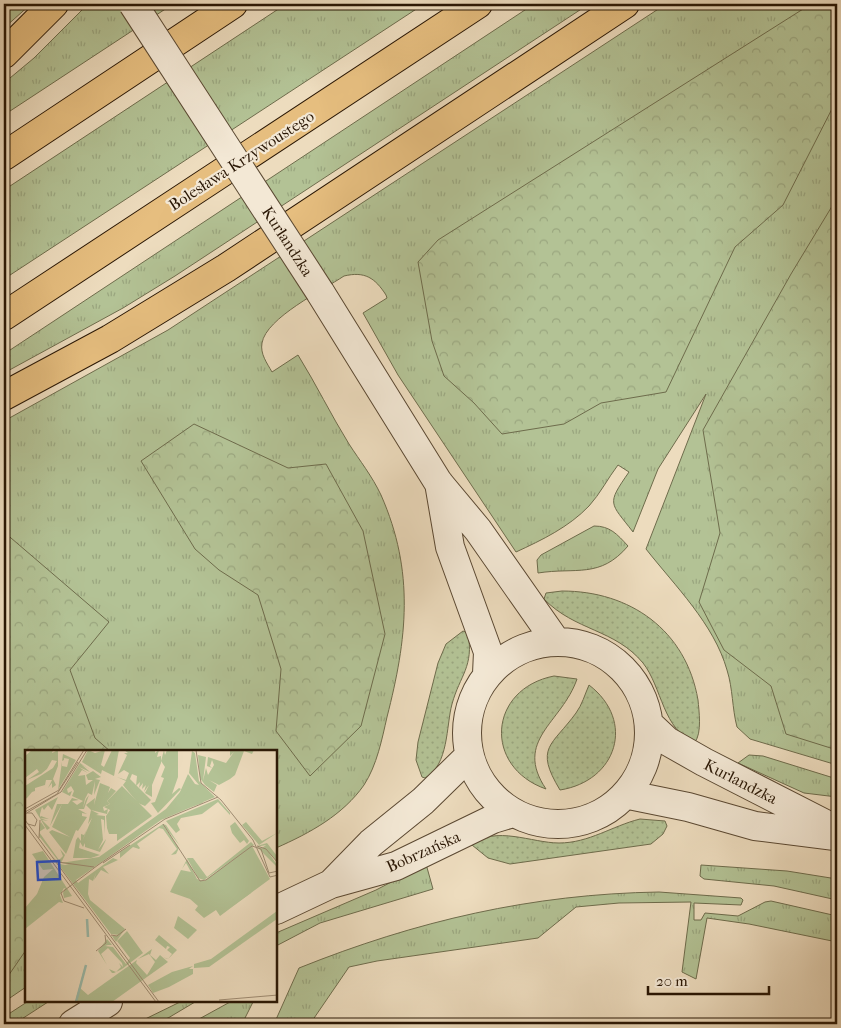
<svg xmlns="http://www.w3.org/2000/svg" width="841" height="1028" viewBox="0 0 841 1028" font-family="'IM FELL French Canon',serif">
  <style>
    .grass { fill: url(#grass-tufts); stroke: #6e6c4c }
    .forest { fill: url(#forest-crowns); stroke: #6e6c4c }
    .park { fill: url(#park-dots); stroke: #6e6c4c }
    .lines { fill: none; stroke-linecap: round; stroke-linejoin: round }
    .minor-casing { stroke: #5a4832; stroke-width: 30 }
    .major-casing { stroke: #291604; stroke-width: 30 }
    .minor { stroke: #f3e8d5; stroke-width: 28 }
    .major { stroke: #e6be7f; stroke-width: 28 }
    .minor-bridge-casing { stroke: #5a4832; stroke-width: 30; stroke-linecap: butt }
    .minor-bridge { stroke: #f3e8d5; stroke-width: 28 }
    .labels { text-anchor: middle; stroke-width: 4.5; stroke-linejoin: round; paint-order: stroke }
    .street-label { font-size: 16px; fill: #291604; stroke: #f3e8d5 }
    .inset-river { fill: none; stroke: #9abcad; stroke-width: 2.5 }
    .inset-road { fill: none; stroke: #9f8d74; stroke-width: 1 }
    .view { fill: #1d4ed8; fill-opacity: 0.15; stroke: #1d4ed8; stroke-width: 2.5 }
    .inset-edge { fill: none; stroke: #291604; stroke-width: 2.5 }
  </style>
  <defs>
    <pattern id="grass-tufts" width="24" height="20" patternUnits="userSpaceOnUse" patternTransform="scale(1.25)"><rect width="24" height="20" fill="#b3c295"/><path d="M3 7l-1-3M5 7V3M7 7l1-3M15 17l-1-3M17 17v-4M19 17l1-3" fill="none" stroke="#9aa67f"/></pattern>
    <pattern id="forest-crowns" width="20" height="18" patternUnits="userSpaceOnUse" patternTransform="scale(1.25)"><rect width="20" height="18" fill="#b3c295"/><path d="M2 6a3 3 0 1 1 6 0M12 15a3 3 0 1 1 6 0" fill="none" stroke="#9aa67f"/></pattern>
    <pattern id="park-dots" width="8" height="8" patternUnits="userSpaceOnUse" patternTransform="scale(1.25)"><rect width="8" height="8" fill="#b3c295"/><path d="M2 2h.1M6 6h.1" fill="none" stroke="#9aa67f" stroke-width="1.8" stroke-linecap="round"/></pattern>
  </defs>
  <rect width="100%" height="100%" fill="#eddcbe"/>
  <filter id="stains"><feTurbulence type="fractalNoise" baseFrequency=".004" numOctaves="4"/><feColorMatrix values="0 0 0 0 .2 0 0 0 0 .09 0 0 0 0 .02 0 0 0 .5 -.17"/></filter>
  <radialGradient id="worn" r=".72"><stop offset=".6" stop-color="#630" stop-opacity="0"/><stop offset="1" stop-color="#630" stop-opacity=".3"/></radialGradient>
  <path class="grass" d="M4,4H31L4,28Z
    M88,4H173L4,115V83L34,58Z
    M286,4H424L4,279V190Z
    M534,4H589L175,276L123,308L4,373V354Z
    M666,4H837V765L750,739L737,727C732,708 733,689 727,670C714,624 675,586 646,549L706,394L658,469L633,532C610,502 606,505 629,472L618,465C608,478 600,494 589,506C569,527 542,540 516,552L398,375L363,313L387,298L386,295C375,278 365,271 344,276C323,290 266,318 262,343C260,354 267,363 272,372L298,355C316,384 331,415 349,444C360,461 372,476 381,495C415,572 407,639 387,717C382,739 377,765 364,785C343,815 310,833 276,848V752H26V987L4,1002V421L168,330Z
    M594,526C610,526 617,534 628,546C600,579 576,567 538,573L537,560L541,555Z
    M749,755L763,756L837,779V797L804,793L738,763Z
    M426,864L433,889L320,923L276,946V933L376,890Z
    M701,865L787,871L837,879V900L774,886L704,879L700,876Z
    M659,892L741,898L743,900L741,905L694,903V920H701L705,913L738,916L765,902L771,901L837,916V942L749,924L707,918L696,979L682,972L691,902L619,903L576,907L538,938L377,961L349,967L310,1024H274L299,968C416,921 532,894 659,892Z
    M27,1002H48L14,1024H4V1017Z
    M180,1002H195L158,1024H135Z
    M230,1002H253L242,1024H190Z"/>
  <path class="forest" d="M811,4H837V99L783,205L735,247L666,392L601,403L564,424L502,434L474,403L444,376L432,341L418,262L438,240Z
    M837,198V750L786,734L771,686L724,650L699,602L720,533L703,430L791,274Z
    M194,424L288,468L326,464L363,531L385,634L361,726L310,776L276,731L281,669L258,595L219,570L195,549L141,461Z
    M4,532L109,622L70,670L95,738L111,752H26V950L4,982Z"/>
  <path class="park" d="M562,591C630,591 686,630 698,700C699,711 702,733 695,742C663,731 662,687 643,663C615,629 575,631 544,599L546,593Z
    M463,631L468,633C474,667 460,675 452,704C446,726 449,765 425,778L422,777L416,760L418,742L438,663L446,644Z
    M554,676L577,679C562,723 513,740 546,789C483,767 488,689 554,676Z
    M589,685C636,721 617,781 560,790C534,747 552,746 576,713C582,705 585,694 589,685Z
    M640,819L665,821L667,826L663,834L651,844L510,864L488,858L472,845C495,825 532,843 559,843C589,843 612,826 640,819Z"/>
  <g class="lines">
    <g class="minor-casing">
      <path id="minor" d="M320,292L438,482L478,530L555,640
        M439,483L450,547L488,652L487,674
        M467 733a91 91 0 1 1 182 0a91 91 0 1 1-182 0Z
        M650,725L667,741L704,762L837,830
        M629,795L688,807L755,826L835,836
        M332,883L371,843L423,801L469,756
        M276,910L331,884L396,866L493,819L513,813
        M73,1024L108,1002"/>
    </g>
    <g class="major-casing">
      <path id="major" d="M4,54L54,4
        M4,156L233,4
        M4,316L478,4
        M4,396L110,339L226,268L625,4"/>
    </g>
    <use href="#minor" class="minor"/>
    <use href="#major" class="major"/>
    <g class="minor-bridge-casing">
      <path id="minor-bridge" d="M133,4L320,292"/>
    </g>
    <use href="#minor-bridge" class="minor-bridge"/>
  </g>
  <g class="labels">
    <g class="street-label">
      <text transform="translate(241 160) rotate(-33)" y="6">Bolesława Krzywoustego</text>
      <text transform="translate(288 241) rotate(57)" y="6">Kurlandzka</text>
      <text transform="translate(741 781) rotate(27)" y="6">Kurlandzka</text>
      <text transform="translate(423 851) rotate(-24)" y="6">Bobrzańska</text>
    </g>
  </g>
  <g transform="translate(25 750)">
    <rect width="252" height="252" fill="#eddcbe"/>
    <path d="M7,0H28L27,3L33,0V16L28,29L31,35L27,38V33L23,38L27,30H21L20,35L10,38V41L7,42L2,48L0,49V36L28,18L32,11L27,10L22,19L16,24L2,30L14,22L12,19L0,28V6ZM63,0L70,3L80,0L76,15L79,17L87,0H94L89,26L77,20L76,24L57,12ZM99,0H130V3L134,0L132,7L136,6V13L127,35V47L120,43L124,35L119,42L121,35L117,39L118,33L114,38L115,32L111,36L112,26L107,24L105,29L126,50L120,56L113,53L98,35L101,31L92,27L101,30L104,23L99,20L93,24L102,5L99,3H103ZM139,0L140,5L142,0H153V27L147,44L154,38L156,39L133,63L126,53L130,52L139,28L136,27L140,17L136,11ZM205,0H229L227,4L219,1L210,25L205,29L194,35L184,30L192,35L189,42L180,35L175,28L173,5L181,7L178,31L181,18L183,25L189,15L187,10L185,16L187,18L182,16L183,7L201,13L209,2L205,6ZM167,1L170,3L174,31L190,47L136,70L51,130L53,133L88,108L93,110L78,117L84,124L76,120L69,130L71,123L68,131L64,129L63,144L65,150L100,179L91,192L87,186H91L94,185L86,184L27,106L35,114L40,115L44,114L35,113L14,86L15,74L16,72L26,87L20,78L14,82L34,110L38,106L35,99L40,105L36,113L74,107L141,59L155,42L163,24L170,34L174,35L164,23ZM38,4L51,10L33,40L37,12V16L42,17L44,9L39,8V10L37,11ZM55,13L66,20L56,14L65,22L54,17L63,23L57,20L53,26L60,25L61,35L68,30H63L61,25L68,21L76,27L70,29L75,30L69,45L70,31L67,45L63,43L60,49L58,58L61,49L64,45L59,59H53L62,64L57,63V66L62,67L53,81L51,80L41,104L24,82L27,80L45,87L27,77L37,54L25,76L32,54H43L47,48L54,50L47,51L52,55L58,51L47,46L49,41L46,36L42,39L43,43L47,41L45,46L37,42ZM75,33L85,37L83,43L86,38L91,41L82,51L85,54L78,57L79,61L83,59L82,64L66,60L74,64L71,65L80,66V84L79,70L76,69L78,90L73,100L81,89L80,92L75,102L60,97V93L58,97L55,92L54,98L75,105L66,108H48L51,90L53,87L56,91V84L59,85L62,79L57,92L67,68L63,74L66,60L61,55L70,48L69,55ZM33,47L27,60L23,55L19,60L17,57L15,64V67L16,66L24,69L15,68L23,71L17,70L25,78L22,80L10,60ZM193,49L205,63V65L193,52L177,64L156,68L152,74L155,80L151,83L141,71ZM210,72L224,91L222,94L219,90L215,93L207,83L205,76ZM221,72L237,91L252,83L234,95L217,75ZM138,74L141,75L155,96L138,75L154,98L151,104L146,105L152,99L138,79L134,78L112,94L115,98L114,99L108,97L95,108V102ZM226,92L229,95L179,130L173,128L162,108H168L182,127ZM242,93L252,106V112L244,103L252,115V117L232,97L237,98L241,95L236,96H232ZM227,96L245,129L195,166L191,160L179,168L170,160L173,156L165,149L145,142L156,120L166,122L161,113L157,119L162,109L172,129L179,131ZM18,101L47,146L39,148L38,143L40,138H39L35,145L38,153L34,152L0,179V158L12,144L19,127L28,119L18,120L7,104ZM252,161V169L184,217L169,218V214L186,209ZM153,166L172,180L163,189L149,178ZM102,181L118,203L97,219L89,223H87L84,219L91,222L96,217L94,213L98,217L97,213L83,198L76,204L82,215L73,201L82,189L87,195H83L80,196L88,197L101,214L105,208L92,191ZM134,185L152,200L143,209H142L138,207L143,209L147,204L142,200L145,197L142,196L141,199L130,190ZM127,199L125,205L131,210L135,205L143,212L87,252H50L61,212L55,238L63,245L112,210L111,213L122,225L130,212L124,204L113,209ZM168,216L164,219H168V224L144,237L128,243L123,235L147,222Z" fill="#b3c295"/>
    <path d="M164,25L166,33L162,42L148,57ZM172,44L178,53L162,58L163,51L160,53V50L165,45L169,48ZM25,126L40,135L37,134L39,137L33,144L32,152L0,172V159L8,156L19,128ZM242,127L227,136L226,143L209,155L204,154L215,143Z" fill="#b3c295"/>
    <path d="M97,36L127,66L92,91V84H84L82,78L81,66L85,60L79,57L85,54L82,51Z" fill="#b3c295"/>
    <path class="inset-river" d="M62,169L63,187M51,252L61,215"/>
    <path class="inset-road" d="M171,0L176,33L196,50L228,90L245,127L253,125M0,59L34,40L59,0M0,62L32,44L53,12M2,63H7L12,70L10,76L3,74M0,64L36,42L62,0M0,70L134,252M138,74L175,131L181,130L227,96L236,99L244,123L253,121M0,75L131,252M14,88L15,70M232,96L241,99L253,113M33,112L69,117M78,113L105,95M73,115L140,69L193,47M59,158L39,151L36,143L73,115M86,185L92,186L101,179M71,201L81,193L80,185M194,250L253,245"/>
    <path class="view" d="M34,111L35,129L13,130L12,112Z"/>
    <rect width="252" height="252" class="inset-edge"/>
  </g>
  <rect width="841" height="1028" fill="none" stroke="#eddcbe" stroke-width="20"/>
  <rect x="5" y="5" width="831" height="1018" fill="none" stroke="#291604" stroke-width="2.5"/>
  <rect x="10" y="10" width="821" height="1008" fill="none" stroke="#291604"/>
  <path d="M648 986v8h121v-8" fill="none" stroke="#291604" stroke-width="2.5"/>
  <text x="656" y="986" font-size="15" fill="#291604" stroke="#f3e8d5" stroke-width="4" paint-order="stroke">20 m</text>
  <rect width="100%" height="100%" filter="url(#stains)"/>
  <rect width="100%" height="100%" fill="url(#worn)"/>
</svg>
